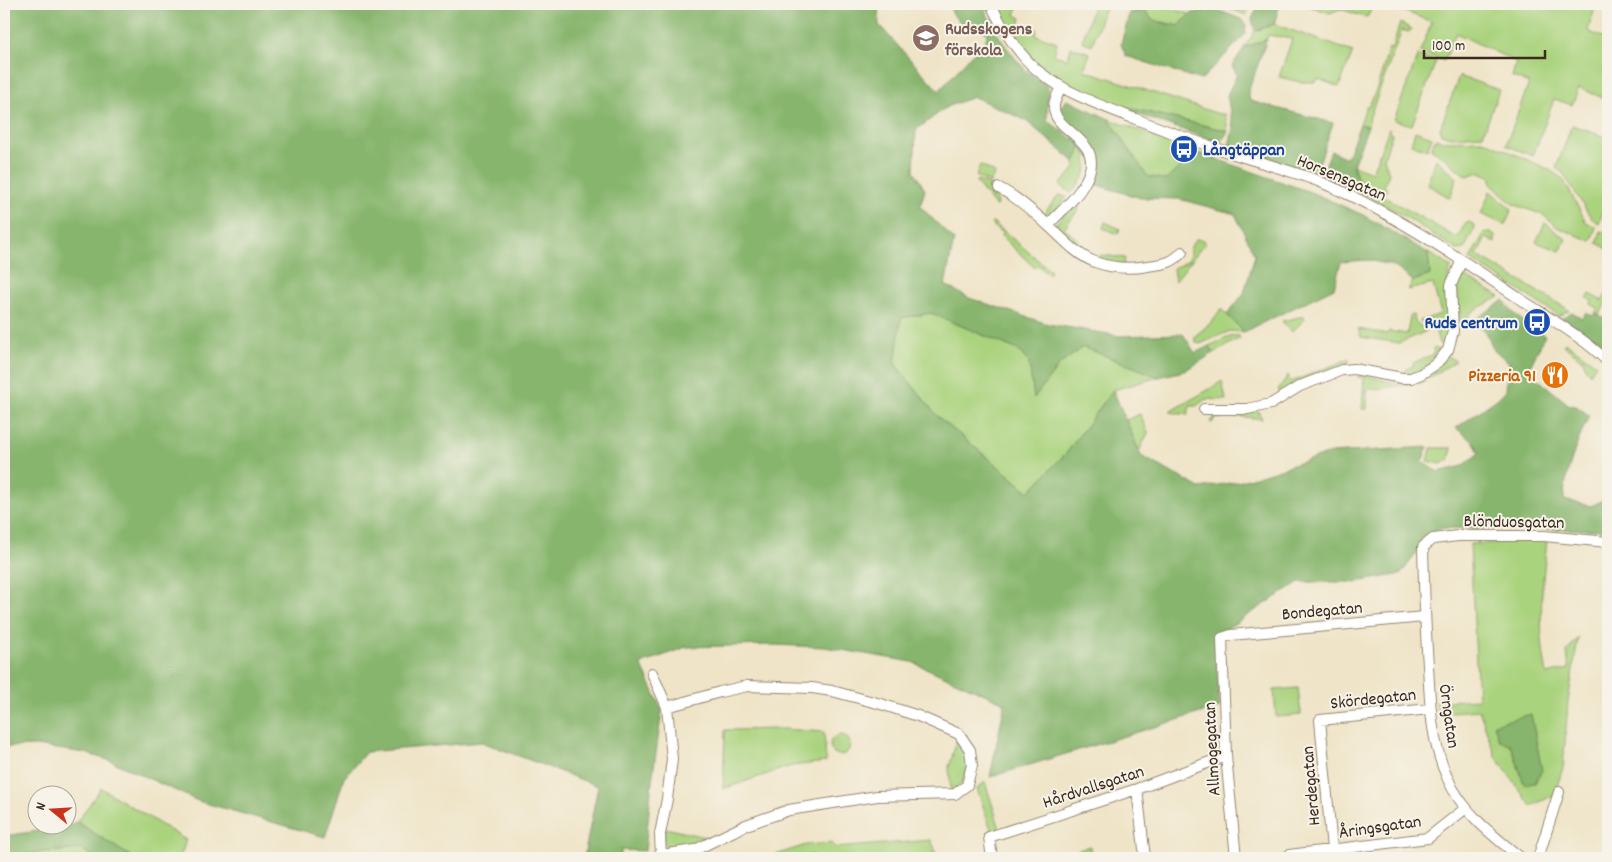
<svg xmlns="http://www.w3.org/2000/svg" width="1612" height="862" viewBox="0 0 1612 862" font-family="Dekko,sans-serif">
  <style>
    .green { fill: #aad37e; stroke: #727e4e; fill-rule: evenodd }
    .forest { fill: #87b56d; stroke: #617046 }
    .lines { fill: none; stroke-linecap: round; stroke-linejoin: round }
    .street-casing { stroke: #958772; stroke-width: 12 }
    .street { stroke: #fff; stroke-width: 10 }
    .labels { text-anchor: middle; stroke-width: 4; stroke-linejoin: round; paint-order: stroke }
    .education-label { font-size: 18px; font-weight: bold; fill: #785e54; stroke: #f7f3e8; text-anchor: start }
    .transit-label { font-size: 18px; font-weight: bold; fill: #164399; stroke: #f7f3e8; text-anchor: start }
    .street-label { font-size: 18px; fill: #3b2a1e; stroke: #f7f3e8 }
    .food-label { font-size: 18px; font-weight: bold; fill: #c56008; stroke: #f7f3e8; text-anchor: end }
  </style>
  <rect width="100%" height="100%" fill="#f7f3e8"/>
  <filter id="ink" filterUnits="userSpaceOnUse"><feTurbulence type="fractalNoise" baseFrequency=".02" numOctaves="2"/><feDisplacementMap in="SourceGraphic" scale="10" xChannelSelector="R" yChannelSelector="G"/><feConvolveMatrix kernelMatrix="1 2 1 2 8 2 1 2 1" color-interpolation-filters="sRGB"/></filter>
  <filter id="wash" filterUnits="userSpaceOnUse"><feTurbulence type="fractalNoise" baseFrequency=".0096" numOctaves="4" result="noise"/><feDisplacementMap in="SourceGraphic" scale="20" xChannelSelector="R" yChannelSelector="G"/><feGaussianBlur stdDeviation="1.12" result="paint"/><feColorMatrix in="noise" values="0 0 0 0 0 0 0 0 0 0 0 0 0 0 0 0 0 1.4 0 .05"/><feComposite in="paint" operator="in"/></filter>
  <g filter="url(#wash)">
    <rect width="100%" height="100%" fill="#efe4c7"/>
    <path class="green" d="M996,4H1019L1015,15L1021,18L1019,24L1037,29L1036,35L1057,42L1054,55L1068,59L1071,47L1090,53L1084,70L1219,114H1225L1228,131L1099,101L1070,87L1033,60L1007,28Z
      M1094,4H1106L1092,45L1082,41Z
      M1150,4H1155L1190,14L1179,26L1129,14L1132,6L1141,5L1145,10Z
      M1218,4H1252L1246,15Z
      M1303,4H1373L1368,16L1365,17L1340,9L1330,13Z
      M1399,4H1596L1588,31L1608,40V100L1579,88L1572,105L1554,99L1533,156L1506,145L1529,83L1512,77L1516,62L1456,33L1444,61L1420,52L1432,22L1398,9Z
      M1400,23L1412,29L1409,32L1402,30L1370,116L1368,126L1360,124L1366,106H1369L1377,88L1389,48L1392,49Z
      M1274,24L1353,52L1339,87L1318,79L1316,82H1300L1279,77L1292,39L1268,35L1267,39L1244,48L1255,31Z
      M1418,55L1436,61L1412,125L1394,120Z
      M1459,76L1499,90L1483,135L1451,137L1441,134L1440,129Z
      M1109,119L1196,152L1166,180L1147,176Z
      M1572,125L1608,138V197L1599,223L1592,219L1563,173L1556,168Z
      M1389,129L1392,134L1384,158L1389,174L1384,185L1387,188L1383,196L1457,238L1465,224L1469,222L1473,224L1475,228L1464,249L1457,250L1406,217L1364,194L1367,186L1358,181L1353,165L1372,172Z
      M1415,131L1432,137L1427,150L1411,144Z
      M1435,139L1443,141L1483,140L1548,169L1563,179L1586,222L1596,227L1591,241L1557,227L1543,215L1513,204L1491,184V177L1480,172L1467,176C1454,168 1445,156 1431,149Z
      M1082,146C1092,168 1086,176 1071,193L1060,185L1075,168V162Z
      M1436,159L1457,178L1450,198L1427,184Z
      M980,165L995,173L990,183L976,176Z
      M977,180L990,185V192L996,199L997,205L995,206L976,182Z
      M1490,191L1512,209L1505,225L1481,214Z
      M1059,195L1067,197L1049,218L1042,216Z
      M1072,204L1079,209L1064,228L1083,245L1081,250L1055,225Z
      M993,222L1051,271L1049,274L1038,265L1035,268L1001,236L1002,233L991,224Z
      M1105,222L1120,229L1118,234L1103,228Z
      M1545,223L1566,239L1560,251L1536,242Z
      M1601,231L1608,234V249L1597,243Z
      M1490,232L1495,235V243L1486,238L1476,255L1569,310L1559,316L1470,259L1484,233Z
      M1196,239L1203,240L1205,243L1175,281L1173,268C1200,259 1183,253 1196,239Z
      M1428,253L1451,267L1446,287L1449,334L1446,342L1439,344L1436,332L1420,321L1441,314L1433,284L1408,290L1413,281L1430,275Z
      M1101,255L1125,258L1124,265L1099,259Z
      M1466,277L1500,297L1474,310L1459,326L1457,289L1459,281Z
      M1608,291V300L1599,315L1595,313L1598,308L1591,304L1592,301L1587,298L1590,294L1602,301Z
      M1221,309L1244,332L1230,331L1200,344L1195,341V336L1213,321Z
      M931,313L1018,350L1029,363L1034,397L1059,365L1083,347L1159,377L1113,390L1068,451L1029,492L937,416L895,364L901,318Z
      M1413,315L1415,322L1427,331L1399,343L1361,337L1358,329L1387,334L1389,331L1407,334L1410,316Z
      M1304,316L1305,319L1292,332L1282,321Z
      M1238,335L1240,338L1214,353L1209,346L1227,338Z
      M1565,342L1596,364L1590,374L1586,369L1583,360L1563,345Z
      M1435,348L1440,351L1424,369L1404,375L1407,369L1413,366V363L1434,354L1433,349Z
      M1447,356L1456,361L1421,383H1417L1416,380Z
      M1349,359L1348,365L1281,393L1278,390L1288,375L1291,382Z
      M1362,374L1390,382L1407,383L1409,385L1367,390V409H1362L1364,378L1357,377Z
      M1222,381L1226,400L1206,399L1196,406H1190L1188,415L1169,412C1187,401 1205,393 1222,381Z
      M1258,411L1262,419C1245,417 1230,415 1214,419L1212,423L1210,422L1217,414Z
      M1140,414L1148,433L1139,451L1126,420Z
      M1431,448H1452L1449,460L1441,464L1428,461Z
      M1547,540C1542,587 1537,626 1547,674L1569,669L1567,651L1578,638L1568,702L1563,768L1554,795L1531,806L1496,757L1479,710L1437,713L1436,702L1478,699L1470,544ZM1511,745L1535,783H1524Z
      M1298,688L1301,715L1276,717L1274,690Z
      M785,729L824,732L826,762L791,766L723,789L725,730Z
      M830 745a10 10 0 1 1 20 0a10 10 0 1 1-20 0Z
      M957,740C970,756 972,780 951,792L949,767Z
      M985,782L1000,829L992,832L977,789Z
      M101,788L186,840L180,858H133L77,822Z
      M665,828L709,838L693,848L672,850L663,842Z
      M931,840L936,852L922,858H815L813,854L798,858H766L806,845L832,843L836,848Z
      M1090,846L1091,858H1058Z
      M81,849L96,858H4V856Z"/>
    <path class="forest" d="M4,4H878L879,25L939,91L974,52C984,47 986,43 987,33C968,21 957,30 949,4H983C991,27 1008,52 1026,70C1032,76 1041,81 1048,86L1047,120L1082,146L1075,162L1025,120L974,97L948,106L916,130L914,171L925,190L920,206L954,240L945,285L969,298L1048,324L1120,336L1183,334L1195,353L1209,346L1214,353L1184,371L1159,377L1083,347L1059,365L1034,398L1029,363L1018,350L931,313L901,318L895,364L937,416L1029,492L1068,451L1113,390L1141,456L1200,488L1242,481L1331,453L1428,447L1422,461L1438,472L1463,466L1479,453L1474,442L1456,428L1497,399L1506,390L1509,362L1495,351L1484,330L1472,322L1504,300C1512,316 1530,326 1545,335L1528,371L1568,404L1577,407L1589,415C1578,442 1564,471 1564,500L1591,506L1608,498V530L1440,528L1415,555L1401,574L1356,582H1299L1214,637L1220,707L990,777L1005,703L912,662L825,647L772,645L686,647L641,664L662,710L652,781L645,851L621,850V858H587L584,857L598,786L482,742L366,752L344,778L325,837L198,801L111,761L85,753L36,746L4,747Z
      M1259,4H1280L1274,24L1255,31L1252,19Z
      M1212,8L1241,19L1246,25L1245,35L1201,80L1126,56L1121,44L1129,14L1145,10L1153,21L1179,26L1190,14Z
      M1267,39L1248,92L1250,101L1333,123L1315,175L1229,146L1233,128L1227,95L1237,75L1232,66L1244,48Z
      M1067,100L1109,119L1147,176L1166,180L1196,152L1313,193L1363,215L1428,253L1430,275L1413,281L1394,266L1369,260L1341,262L1334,288L1244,332L1227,315L1244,293L1255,255L1235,214L1179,199L1141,198L1097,185L1095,164L1054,114Z
      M1099,101L1228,131L1221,143Z
      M1360,124L1368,126L1353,165L1358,181L1367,186L1364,194L1321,177L1331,151L1347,158Z
      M1572,312L1582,318L1586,312L1592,316L1595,313L1608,320V340L1600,342L1562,318Z
      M1531,714L1542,770L1535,783L1524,784L1511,745L1499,740L1494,724Z
      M77,822L133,858H96L81,849L4,856V836L58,828Z"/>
  </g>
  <g filter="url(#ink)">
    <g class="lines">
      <g class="street-casing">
        <path id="street" d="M991,4C1002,28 1017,53 1038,71C1067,94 1102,106 1136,119C1166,131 1197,142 1228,152C1258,162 1289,170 1318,181C1391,211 1457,257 1523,301C1552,320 1583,337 1608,362
          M999,188C1017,197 1035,213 1050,227C1064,240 1077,255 1095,262C1111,268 1131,269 1148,266C1162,264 1172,264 1182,252
          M1048,225C1061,211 1078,197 1086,180C1108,138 1051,133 1054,105C1055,99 1059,92 1061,87
          M1204,409H1247L1271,404L1300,386L1342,370L1354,369L1402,378H1411L1421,374L1436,364L1448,350L1453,331L1451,285L1462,260
          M652,673L667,707L672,759L667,799L660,834L661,858
          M1137,789L1145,858
          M1332,849L1320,720L1430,709
          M661,855L695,850L746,825L789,810L877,796L955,794L967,785L972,765L970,750L959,734L918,716L881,704L832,691L812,688L747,686L720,692L667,707
          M1289,855L1428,838L1466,808
          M992,858L989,837L1137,789L1226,756
          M1236,858L1226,756L1222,638L1231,635L1424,617
          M1521,858C1493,836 1461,811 1447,777C1431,741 1430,704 1428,665C1425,625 1424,586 1423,547L1433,539L1458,536H1544L1608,542
          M1538,858L1559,792"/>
      </g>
      <use href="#street" class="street"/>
    </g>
  </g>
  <defs>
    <g id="school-disc" transform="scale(1.4375)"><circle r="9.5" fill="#8d6e63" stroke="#f7f3e8"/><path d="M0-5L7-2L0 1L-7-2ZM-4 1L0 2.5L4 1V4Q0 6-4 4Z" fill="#fff"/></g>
    <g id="bus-disc" transform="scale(1.4375)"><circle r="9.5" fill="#1a4fb4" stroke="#f7f3e8"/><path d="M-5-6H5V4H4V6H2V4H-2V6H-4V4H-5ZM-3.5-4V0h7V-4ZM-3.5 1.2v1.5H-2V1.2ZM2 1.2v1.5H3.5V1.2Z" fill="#fff"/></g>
    <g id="restaurant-disc" transform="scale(1.4375)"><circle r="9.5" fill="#e8710a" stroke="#f7f3e8"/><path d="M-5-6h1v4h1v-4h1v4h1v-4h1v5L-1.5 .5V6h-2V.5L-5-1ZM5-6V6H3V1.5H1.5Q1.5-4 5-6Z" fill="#fff"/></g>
  </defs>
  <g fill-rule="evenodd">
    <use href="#school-disc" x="926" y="38"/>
    <use href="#bus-disc" x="1184" y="149"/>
    <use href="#bus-disc" x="1537" y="322"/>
    <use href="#restaurant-disc" x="1555" y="375"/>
  </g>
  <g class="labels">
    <g class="education-label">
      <text x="945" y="34">Rudsskogens<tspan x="945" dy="21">förskola</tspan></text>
    </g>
    <g class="transit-label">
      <text x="1203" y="155">Långtäppan</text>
      <text x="1518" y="328" text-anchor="end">Ruds centrum</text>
    </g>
    <g class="street-label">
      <text transform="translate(1342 177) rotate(23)" y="6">Horsensgatan</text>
      <text transform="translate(1514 521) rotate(1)" y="6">Blönduosgatan</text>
      <text transform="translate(1322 610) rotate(-5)" y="6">Bondegatan</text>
      <text transform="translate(1373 698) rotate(-6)" y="6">Skördegatan</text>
      <text transform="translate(1450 716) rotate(82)" y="6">Örngatan</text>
      <text transform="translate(1211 749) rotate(-93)" y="6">Allmogegatan</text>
      <text transform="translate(1093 786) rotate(-18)" y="6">Hårdvallsgatan</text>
      <text transform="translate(1310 786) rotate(-95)" y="6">Herdegatan</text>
      <text transform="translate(1380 826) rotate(-8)" y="6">Åringsgatan</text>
    </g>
    <g class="food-label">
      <text x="1536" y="381">Pizzeria 91</text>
    </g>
  </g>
  <rect width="1612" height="862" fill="none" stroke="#f7f3e8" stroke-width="20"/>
  <g transform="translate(52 810) rotate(288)"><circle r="24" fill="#f7f3e8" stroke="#aca397"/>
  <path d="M0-4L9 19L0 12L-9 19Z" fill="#c8321e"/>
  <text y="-8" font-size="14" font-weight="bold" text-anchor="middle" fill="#3b2a1e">N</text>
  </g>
  <path d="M1424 50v8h121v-8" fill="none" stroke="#3b2a1e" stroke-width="2.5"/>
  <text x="1432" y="50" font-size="15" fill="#3b2a1e" stroke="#f7f3e8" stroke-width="4" paint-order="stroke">100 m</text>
</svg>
